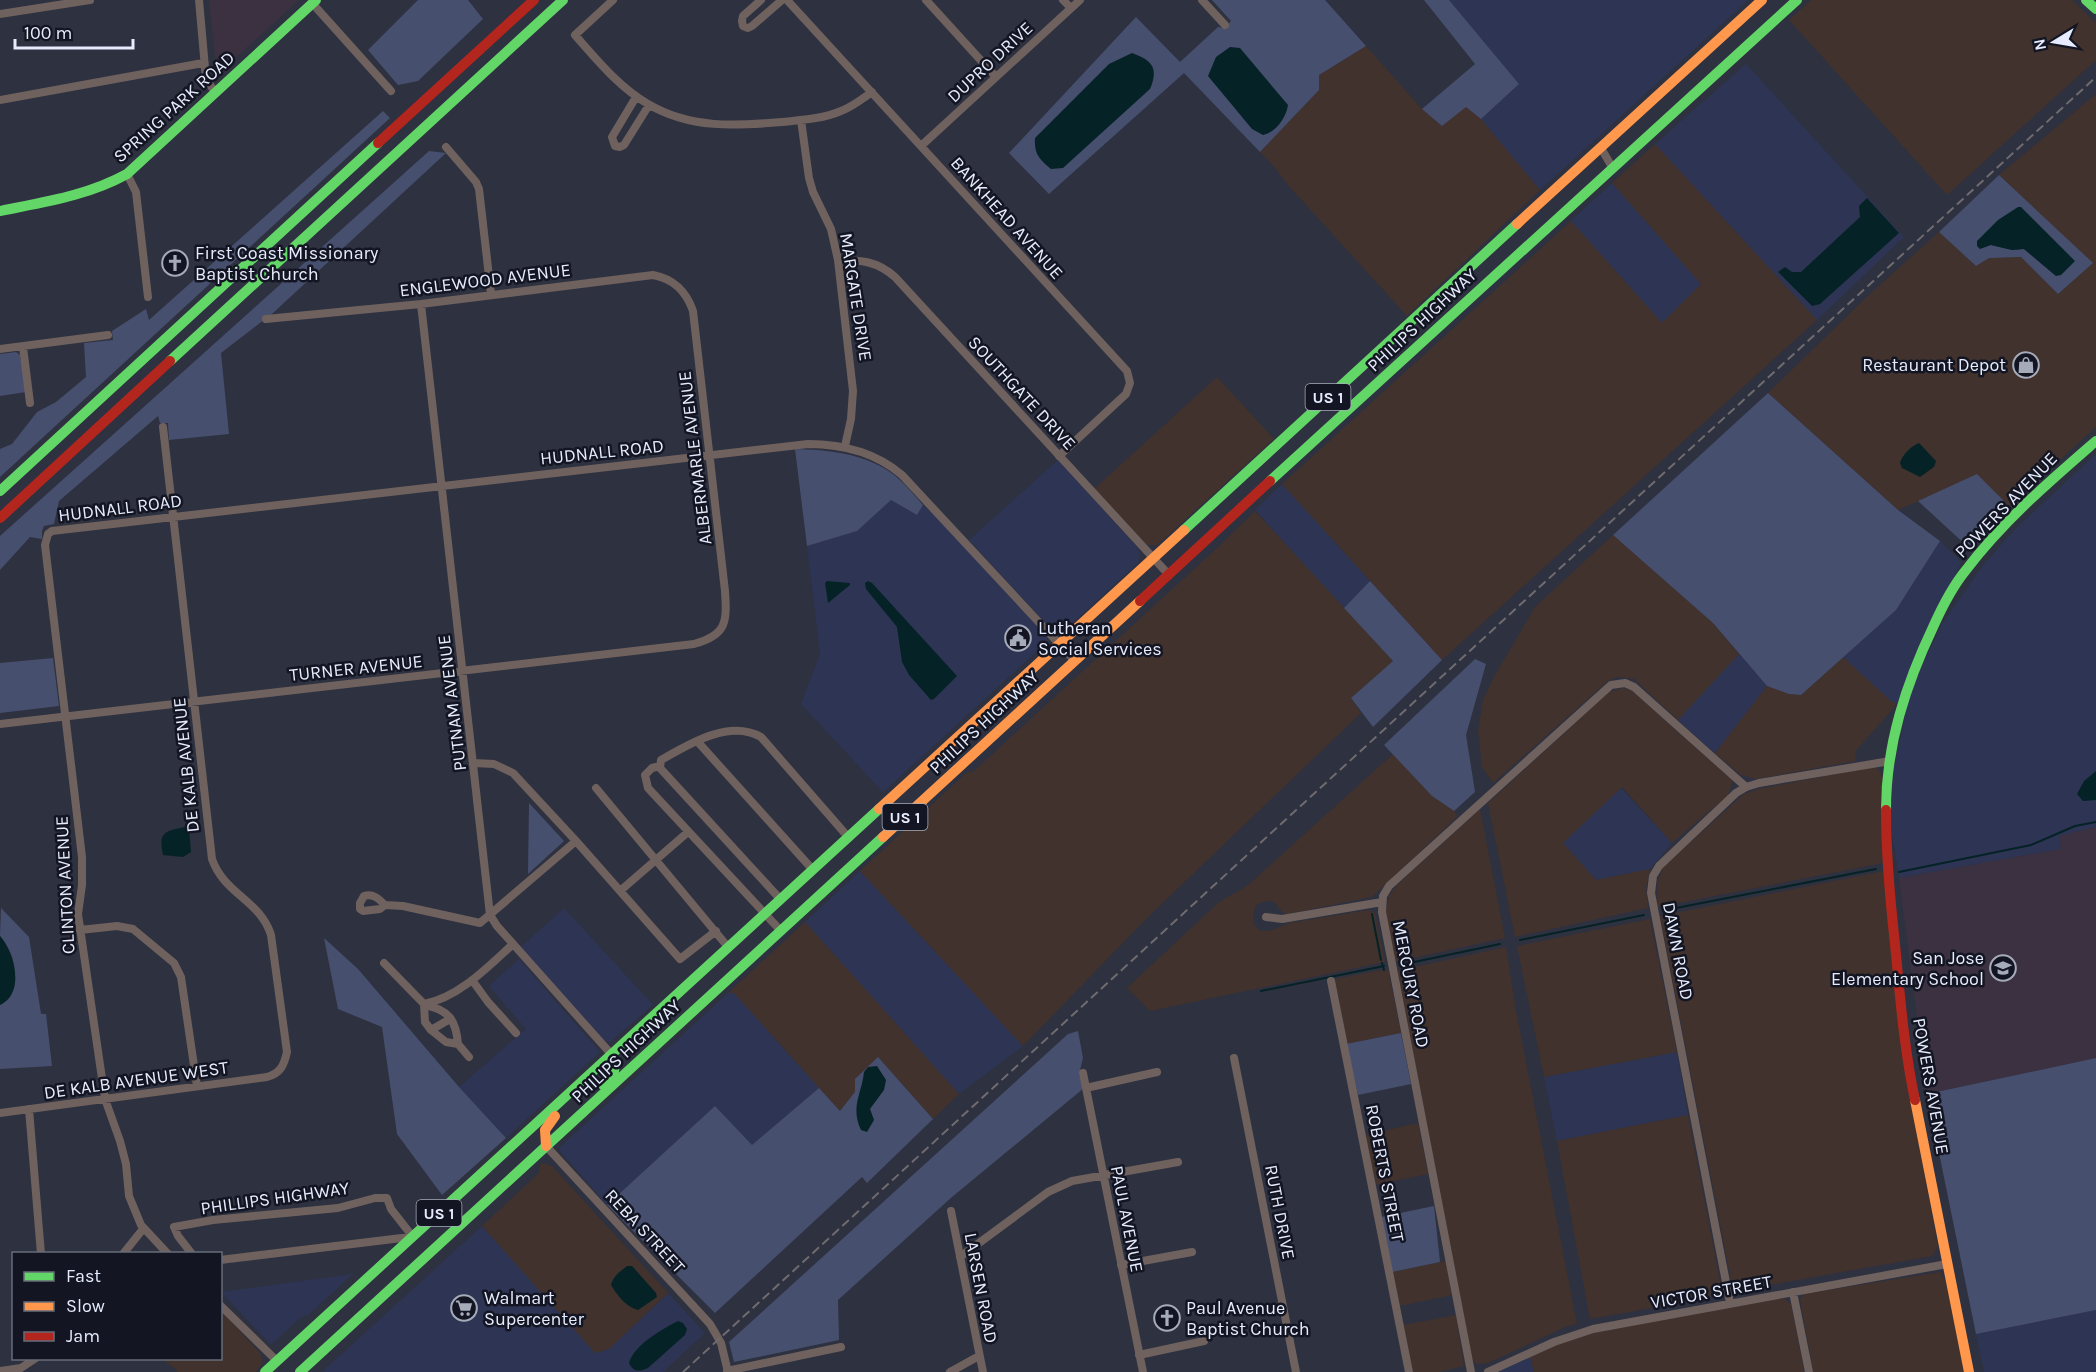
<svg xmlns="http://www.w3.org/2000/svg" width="2096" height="1372" viewBox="0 0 2096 1372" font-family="Karla,sans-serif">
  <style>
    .built { fill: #2e3554 }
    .industrial { fill: #41322d }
    .education { fill: #3b3140 }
    .green { fill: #474f6f; fill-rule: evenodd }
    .water { fill: #052226 }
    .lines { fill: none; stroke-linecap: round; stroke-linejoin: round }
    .stream { stroke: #052226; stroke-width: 2 }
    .street { stroke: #6f615e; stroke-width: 8 }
    .fast { stroke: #63d668; stroke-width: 10 }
    .slow { stroke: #ff974d; stroke-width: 10 }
    .jam { stroke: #b3261e; stroke-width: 10 }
    .rail { stroke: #6f6b6f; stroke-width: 2; stroke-dasharray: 9 4.5; stroke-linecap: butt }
    .labels { text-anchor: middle; stroke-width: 5; stroke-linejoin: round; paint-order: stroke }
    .shield { fill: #131622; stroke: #a7acbb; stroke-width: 1.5 }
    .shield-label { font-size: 16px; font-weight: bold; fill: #e6ecfd }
    .street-label { font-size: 18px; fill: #e6ecfd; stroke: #131622 }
    .poi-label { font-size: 18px; fill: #e6ecfd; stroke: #131622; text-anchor: start }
  </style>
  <rect width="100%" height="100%" fill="#2e313f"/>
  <path class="built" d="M1449,0H1748L1540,190L1481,119L1519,84Z
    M1746,64L1904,237L1817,320L1655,144Z
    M1612,183L1701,284L1662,323L1571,221Z
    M2096,454V827L2060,836L2061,849L1899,878L1890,820L1894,767L1909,696L1917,676L1942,624L1981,568L2013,531Z
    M1058,460L1138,548L1140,553L1139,562L1066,629L1059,631H1053L969,540Z
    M1282,484L1370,581L1344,608L1255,510Z
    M891,500L917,515L923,505L946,526L1047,637V642L883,792L801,704L820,654L807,546L856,531Z
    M1940,541L1961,562L1897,704L1891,701L1843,657L1896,610Z
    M1739,654L1767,686L1715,753L1678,720Z
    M1621,788L1672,843L1650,869L1596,880L1562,842Z
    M860,871L1023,1046L959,1094L805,922Z
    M564,908L653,1005L609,1043L601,1037L521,947Z
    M519,959L600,1052L506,1138L459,1087L526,1029L489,986Z
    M728,993H734L819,1088L752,1146L715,1106L607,1205L560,1151V1147Z
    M1677,1052L1688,1115L1557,1141L1544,1077Z
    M482,1226L595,1353L609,1349L668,1293L705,1333L663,1372H322Z
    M353,1274L308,1315L301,1317L271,1345L221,1292Z
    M2096,1310V1372H1984L1976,1334Z
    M1530,1357L1534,1372H1498Z"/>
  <path class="industrial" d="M1811,0H2072L2096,23V60L1947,195L1789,20Z
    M1366,46L1422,109L1442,126L1466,106L1481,119L1540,190L1407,316L1288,185L1273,165L1260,152L1319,90V75Z
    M2096,94V427L2009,506L1977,475L1898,510L1768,393L1873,291L1939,232L1976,266L1989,258L2021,257L2058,294L2092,263L1999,175Z
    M1655,144L1817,320L1442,660L1282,484L1571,221L1662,323L1701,284L1612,183Z
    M1217,377L1274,439L1157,545H1147L1094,489Z
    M1255,511L1393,661L1351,698L1361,713L1147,918L1023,1046L860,871L966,773L974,771L1218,547Z
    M1613,535L1713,623L1739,654L1678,720L1634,679L1617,677L1609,680L1493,783L1482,767L1478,730L1483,700L1494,677L1535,607Z
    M1843,657L1891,701L1897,704L1855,752L1856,761L1756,779L1741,775L1715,753L1767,686L1789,694L1801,695Z
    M1622,688L1631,690L1733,781L1728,795L1672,843L1622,787L1563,843L1596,880L1650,869L1646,887L1648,908L1515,937L1488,803L1609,692Z
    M1393,754L1432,796L1454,811L1458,816L1372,897L1287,914L1282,912L1274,902L1265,901L1256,905L1253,914V923L1259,930L1269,931L1290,923L1368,910L1375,913L1385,962L1150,1011L1127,988L1219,902L1247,886Z
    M1872,767L1878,769L1883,777V863L1658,907L1657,882L1663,867L1744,794L1758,789Z
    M1480,809L1505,938L1394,962L1385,914L1389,896L1397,885Z
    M1884,871L1901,1050L1938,1247L1932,1256L1736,1291L1732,1285L1660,916Z
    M1650,919L1677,1052L1544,1077L1517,946Z
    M805,922L959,1094L933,1119L878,1057L855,1092L840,1111L734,993H728Z
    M1506,947L1516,1011L1577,1324L1568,1326L1488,1363L1476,1364L1472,1357L1396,971Z
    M1388,969L1401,1033L1346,1044L1334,979Z
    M1688,1115L1722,1291L1691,1301L1590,1319L1557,1141Z
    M1418,1123L1428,1174L1375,1185L1365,1135Z
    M542,1163L552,1166L668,1293L609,1349L595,1353L482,1226L539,1173L540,1165Z
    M1446,1261L1452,1295L1399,1306L1392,1272Z
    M1940,1272L1946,1282L1966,1372H1813L1800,1299L1804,1294Z
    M1783,1298L1791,1304L1804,1372H1534L1530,1357L1557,1344L1592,1333Z
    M221,1311L260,1353L263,1362L256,1372H178L163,1359L220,1358Z
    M1456,1315L1464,1366L1439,1372H1412L1403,1325Z"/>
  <path class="education" d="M209,0H299L217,75Z
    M2096,827V1058L1927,1094L1899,878L2061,849L2059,836Z"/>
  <path class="green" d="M418,0H468L483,19L418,81L398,85L368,50Z
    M1212,0H1325L1366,46L1319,75V90L1260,152L1184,73L1049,194L1009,153L1136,17L1180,62L1218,27L1225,28L1231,21Z
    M1424,0H1449L1519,84L1481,119L1466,107L1442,126L1422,109L1475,64Z
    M383,111L390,118L0,477V449L12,444L37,412L56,402L86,377L84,343L113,340L112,331L146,309L149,320Z
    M429,151L446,153L273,313L221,353L229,434L169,440L168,423H160L158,416L59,501L54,524L44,526L42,531V539L30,537L0,570V536Z
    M1999,175L2093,263L2058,294L2021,257L1989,258L1976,266L1939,232ZM2021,207L2056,276L2024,249L2012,250L1991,245Z
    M16,352L20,355L26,392L0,396V354Z
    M1768,393L1898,510L1940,541L1896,610L1801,695L1789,694L1767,686L1713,623L1613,535Z
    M795,449C828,450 862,453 890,472C902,480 913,494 923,505L917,515L891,500L857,531L807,546Z
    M1977,474L2009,506L1973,546L1968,547L1918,501Z
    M1370,581L1442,660L1373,727L1351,698L1393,661L1344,608Z
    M53,658L59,706L0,713V663Z
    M1475,659L1486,664L1466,735L1475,792L1454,811L1432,796L1384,745Z
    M529,803L564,841L528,874Z
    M1,908L29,937L41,1014H46L52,1066L0,1069V1005C6,1002 6,1000 9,994C20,975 14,952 0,936Z
    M324,938L358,969L459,1087L506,1138L442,1195L397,1134L382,1027L338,1009Z
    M1078,1031L1083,1058L1079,1074L1084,1088L952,1197L838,1300L839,1340L734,1362L729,1342L1068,1034Z
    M1401,1033L1411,1084L1358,1095L1346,1044Z
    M878,1057L933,1119L867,1183L862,1177L715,1313L607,1205L715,1106L752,1145L819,1088L840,1111L855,1092V1079Z
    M2096,1058V1310L1976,1334L1927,1094Z
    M1434,1206L1440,1262L1392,1272L1381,1217Z"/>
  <path class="water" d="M1230,47L1240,48L1288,105C1286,118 1276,132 1263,135L1252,129L1208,76L1216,57Z
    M1132,53C1152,60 1159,68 1150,89L1063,168L1051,169C1039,159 1034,154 1035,138L1109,64Z
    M1867,198L1899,233L1820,304L1812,306L1778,272L1785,267L1792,272H1801L1860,217L1859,206Z
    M2018,207H2021L2075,261L2061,275L2056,276L2024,249L2012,250L1991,245L1980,249L1977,246V241L1998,220Z
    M1919,443L1936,461L1934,467L1920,477L1902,468L1900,463C1902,455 1911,446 1919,443Z
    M827,581L850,583V585L828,603L825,583Z
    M868,581L872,583L957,676L934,699L931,700L909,675L902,662L897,627L866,589L865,583Z
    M2096,771V800L2083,801L2077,794L2084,781Z
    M185,827L189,828L191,852L183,857L163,855C158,832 165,831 185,827Z
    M0,936C14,952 26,993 0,1005Z
    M877,1066L886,1080L884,1090L870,1109L874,1120L867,1132L861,1130C850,1107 862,1093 864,1072L868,1067Z
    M627,1266H632L656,1293L657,1297L638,1310C626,1307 617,1295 611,1285C613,1276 621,1271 627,1266Z
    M678,1321L683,1323L687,1329L685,1335L648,1368C639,1372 633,1372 629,1363C635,1344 661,1330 678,1321Z"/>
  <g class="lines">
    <path class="stream" d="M1899,872L2031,845L2075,826L2096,822
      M1666,910L1876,869
      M1372,914L1381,960
      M1520,940L1644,915
      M1382,963L1384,970
      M1400,965L1500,944
      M1261,991L1384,966"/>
    <path class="street" d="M199,0L206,79L215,92
      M613,0L575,35C597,60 619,87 648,104C690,129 736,126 782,122C801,120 822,119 841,111C852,107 862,99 872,92
      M761,0L743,16L742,21L743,26L748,28L752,26L782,0
      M787,0L1127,371L1130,383L1126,394L1059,456
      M926,0L996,77
      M1063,0L1071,8
      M1202,0L1225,25
      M312,3L391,91
      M0,14L90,0
      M636,97L612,137L615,146L620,147L624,145L649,105
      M0,100L203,63
      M801,120L809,178L813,192L831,229L838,260L853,391L851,419L845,446
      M921,146L1080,0
      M446,147L476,182L479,189L491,294
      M1601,148L1612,167
      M127,174L136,192L148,297
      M838,260C861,260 877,261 895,277L1169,575
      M421,304L490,915L497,926L612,1055
      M23,347L30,403
      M0,349L108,335
      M0,724L694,644C727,635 727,622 725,591L693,311C686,291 674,279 653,275L421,304L266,319
      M697,741L813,870
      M660,766L652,768L645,775L648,788L781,931
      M596,788L728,947
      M576,841L680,959L716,931
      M620,891L688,832
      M781,900L660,768L661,760C689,744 729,719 761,737L849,838
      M385,905L380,909L363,911L360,909V903L364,896C373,893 379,899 385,905L403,906L480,923L576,841L513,773L494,764L474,763
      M1266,917L1282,919L1382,902
      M80,930L117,926L133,929L174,963L181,977L197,1086
      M384,963L424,1004L425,1022L431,1030L446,1042L458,1044L469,1057
      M472,980L488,1002L516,1033
      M1331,981L1409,1372
      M424,1004C458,998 488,967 513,944
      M425,1005C449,1010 456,1020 458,1044
      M431,1030L450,1019
      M1234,1058L1296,1372
      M1083,1073L1143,1372
      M1086,1088L1157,1072
      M29,1109L41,1254
      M0,1113L267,1077C281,1073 284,1065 287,1052L271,935C260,900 224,894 212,859L163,427
      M546,1146L710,1324L721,1343L728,1372
      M951,1211L983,1372
      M123,1254L143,1229
      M168,1254L141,1225L129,1196L126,1164L120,1141L105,1099L78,914L82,885V857L45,545L48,534L52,531L808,444C843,444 875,452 902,475L1075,661
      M192,1254L178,1236L174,1227L213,1220L338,1208L375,1198H387L391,1209L413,1237
      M960,1257L1048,1192L1072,1181L1178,1162
      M220,1260L410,1237
      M1121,1265L1192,1252
      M1793,1292L1809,1372
      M1730,1303L1651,893L1653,876L1659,866L1736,793L1746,787L1759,783L1890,761
      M220,1305L277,1361
      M1139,1355L1204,1341
      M0,1371L21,1368L36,1358
      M727,1371L841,1347
      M950,1372L979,1356
      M1471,1372L1382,912L1383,896L1389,886L1611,685L1625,683L1634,687L1746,787
      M1488,1372L1554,1342L1593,1329L1947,1264"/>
    <path class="fast" d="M2086,0L2096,9
      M0,211C44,202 87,196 127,174L316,0
      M170,361L563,0
      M1270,481L1797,0
      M0,491L378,143
      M1184,530L1517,224
      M1886,810C1886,744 1906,684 1934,625C1943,605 1952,587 1966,570C2003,521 2050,481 2096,441
      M603,1085C615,1073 617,1071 612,1055
      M265,1372L879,809
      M300,1372L883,837"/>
    <path class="slow" d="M1517,224L1762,0
      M879,809L1184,530
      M883,837L1140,601
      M1915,1100L1969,1372
      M546,1146L545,1130L555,1116"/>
    <path class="jam" d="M378,143L534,0
      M0,518L170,361
      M1140,601L1270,481
      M1886,810C1886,855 1890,899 1895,944C1900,996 1904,1049 1915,1100"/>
    <path class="rail" d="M683,1372L2096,77"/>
  </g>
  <defs>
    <g id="church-ring" transform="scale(1.35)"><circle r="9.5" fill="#131622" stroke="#a6abba" stroke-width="1.5"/><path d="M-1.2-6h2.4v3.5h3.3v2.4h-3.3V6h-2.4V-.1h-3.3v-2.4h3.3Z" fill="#a6abba"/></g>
    <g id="shop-ring" transform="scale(1.35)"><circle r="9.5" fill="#131622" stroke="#a6abba" stroke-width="1.5"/><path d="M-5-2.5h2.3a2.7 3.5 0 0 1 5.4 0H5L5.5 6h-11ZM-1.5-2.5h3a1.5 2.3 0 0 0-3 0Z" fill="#a6abba"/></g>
    <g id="civic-ring" transform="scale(1.35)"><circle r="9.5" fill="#131622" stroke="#a6abba" stroke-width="1.5"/><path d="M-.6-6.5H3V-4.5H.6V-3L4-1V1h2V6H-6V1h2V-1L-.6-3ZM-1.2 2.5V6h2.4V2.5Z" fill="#a6abba"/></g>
    <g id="school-ring" transform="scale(1.35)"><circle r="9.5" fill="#131622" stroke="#a6abba" stroke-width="1.5"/><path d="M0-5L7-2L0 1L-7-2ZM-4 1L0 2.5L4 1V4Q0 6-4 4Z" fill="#a6abba"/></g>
    <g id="supermarket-ring" transform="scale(1.35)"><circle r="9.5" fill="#131622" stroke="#a6abba" stroke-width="1.5"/><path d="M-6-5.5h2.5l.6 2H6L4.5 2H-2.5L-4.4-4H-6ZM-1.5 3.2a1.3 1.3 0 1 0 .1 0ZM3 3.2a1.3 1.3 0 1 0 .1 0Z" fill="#a6abba"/></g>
  </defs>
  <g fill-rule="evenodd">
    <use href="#church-ring" x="175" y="263"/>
    <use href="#shop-ring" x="2026" y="365"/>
    <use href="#civic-ring" x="1018" y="638"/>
    <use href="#school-ring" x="2003" y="968"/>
    <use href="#supermarket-ring" x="464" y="1308"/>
    <use href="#church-ring" x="1167" y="1318"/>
  </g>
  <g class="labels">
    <g class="shield">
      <rect x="1305.5" y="384" width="45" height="26" rx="4.5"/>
      <rect x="882.5" y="804" width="45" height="26" rx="4.5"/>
      <rect x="416.5" y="1200" width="45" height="26" rx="4.5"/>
    </g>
    <g class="shield-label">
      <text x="1328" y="403">US 1</text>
      <text x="905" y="823">US 1</text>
      <text x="439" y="1219">US 1</text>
    </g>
    <g class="street-label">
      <text transform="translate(990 62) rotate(-43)" y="6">DUPRO DRIVE</text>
      <text transform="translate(174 107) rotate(-42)" y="6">SPRING PARK ROAD</text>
      <text transform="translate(1007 218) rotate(48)" y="6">BANKHEAD AVENUE</text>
      <text transform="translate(485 280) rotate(-7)" y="6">ENGLEWOOD AVENUE</text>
      <text transform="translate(856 297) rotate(81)" y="6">MARGATE DRIVE</text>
      <text transform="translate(1422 320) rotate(-43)" y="6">PHILIPS HIGHWAY</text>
      <text transform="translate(1022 393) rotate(47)" y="6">SOUTHGATE DRIVE</text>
      <text transform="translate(602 452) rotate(-6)" y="6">HUDNALL ROAD</text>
      <text transform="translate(695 458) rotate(-97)" y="6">ALBERMARLE AVENUE</text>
      <text transform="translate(2006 505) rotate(-46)" y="6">POWERS AVENUE</text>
      <text transform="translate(120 508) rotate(-7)" y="6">HUDNALL ROAD</text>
      <text transform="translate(356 668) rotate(-6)" y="6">TURNER AVENUE</text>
      <text transform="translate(452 703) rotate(-97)" y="6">PUTNAM AVENUE</text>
      <text transform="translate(984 722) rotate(-43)" y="6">PHILIPS HIGHWAY</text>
      <text transform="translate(186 765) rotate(-96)" y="6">DE KALB AVENUE</text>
      <text transform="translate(65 885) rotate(-93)" y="6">CLINTON AVENUE</text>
      <text transform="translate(1678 951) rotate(79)" y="6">DAWN ROAD</text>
      <text transform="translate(1411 984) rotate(79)" y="6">MERCURY ROAD</text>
      <text transform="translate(626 1051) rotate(-43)" y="6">PHILIPS HIGHWAY</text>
      <text transform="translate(136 1080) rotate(-8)" y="6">DE KALB AVENUE WEST</text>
      <text transform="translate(1931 1086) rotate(80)" y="6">POWERS AVENUE</text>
      <text transform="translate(1385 1173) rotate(79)" y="6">ROBERTS STREET</text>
      <text transform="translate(275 1198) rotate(-8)" y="6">PHILLIPS HIGHWAY</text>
      <text transform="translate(1280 1212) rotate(79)" y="6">RUTH DRIVE</text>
      <text transform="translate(1127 1219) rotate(79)" y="6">PAUL AVENUE</text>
      <text transform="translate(645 1231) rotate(47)" y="6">REBA STREET</text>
      <text transform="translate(981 1288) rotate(79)" y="6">LARSEN ROAD</text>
      <text transform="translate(1711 1292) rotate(-10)" y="6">VICTOR STREET</text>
    </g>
    <g class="poi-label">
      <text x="195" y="259">First Coast Missionary<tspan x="195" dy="21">Baptist Church</tspan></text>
      <text x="2006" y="371" text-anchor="end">Restaurant Depot</text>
      <text x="1038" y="634">Lutheran<tspan x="1038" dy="21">Social Services</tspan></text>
      <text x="1984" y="964" text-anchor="end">San Jose<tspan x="1984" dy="21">Elementary School</tspan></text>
      <text x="484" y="1304">Walmart<tspan x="484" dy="21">Supercenter</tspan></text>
      <text x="1186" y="1314">Paul Avenue<tspan x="1186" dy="21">Baptist Church</tspan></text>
    </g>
  </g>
  <rect x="12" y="1252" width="210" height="108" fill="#131622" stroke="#676c7a" stroke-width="1.5"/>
  <rect x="24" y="1272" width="30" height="9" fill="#63d668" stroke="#676c7a" stroke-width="1.5"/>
  <text x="66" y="1282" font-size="18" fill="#e6ecfd">Fast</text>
  <rect x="24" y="1302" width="30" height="9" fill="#ff974d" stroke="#676c7a" stroke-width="1.5"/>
  <text x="66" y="1312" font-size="18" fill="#e6ecfd">Slow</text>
  <rect x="24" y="1332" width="30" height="9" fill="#b3261e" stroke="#676c7a" stroke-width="1.5"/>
  <text x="66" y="1342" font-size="18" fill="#e6ecfd">Jam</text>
  <g transform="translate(2054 42) rotate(259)" stroke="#131622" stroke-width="4.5" paint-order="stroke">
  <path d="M0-4.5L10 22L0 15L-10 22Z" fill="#e6ecfd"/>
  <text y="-9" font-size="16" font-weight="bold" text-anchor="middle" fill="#e6ecfd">N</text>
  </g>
  <path d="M15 39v9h118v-9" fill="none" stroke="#e6ecfd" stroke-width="3"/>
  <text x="24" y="39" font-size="18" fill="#e6ecfd" stroke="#131622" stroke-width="4.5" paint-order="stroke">100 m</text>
</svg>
